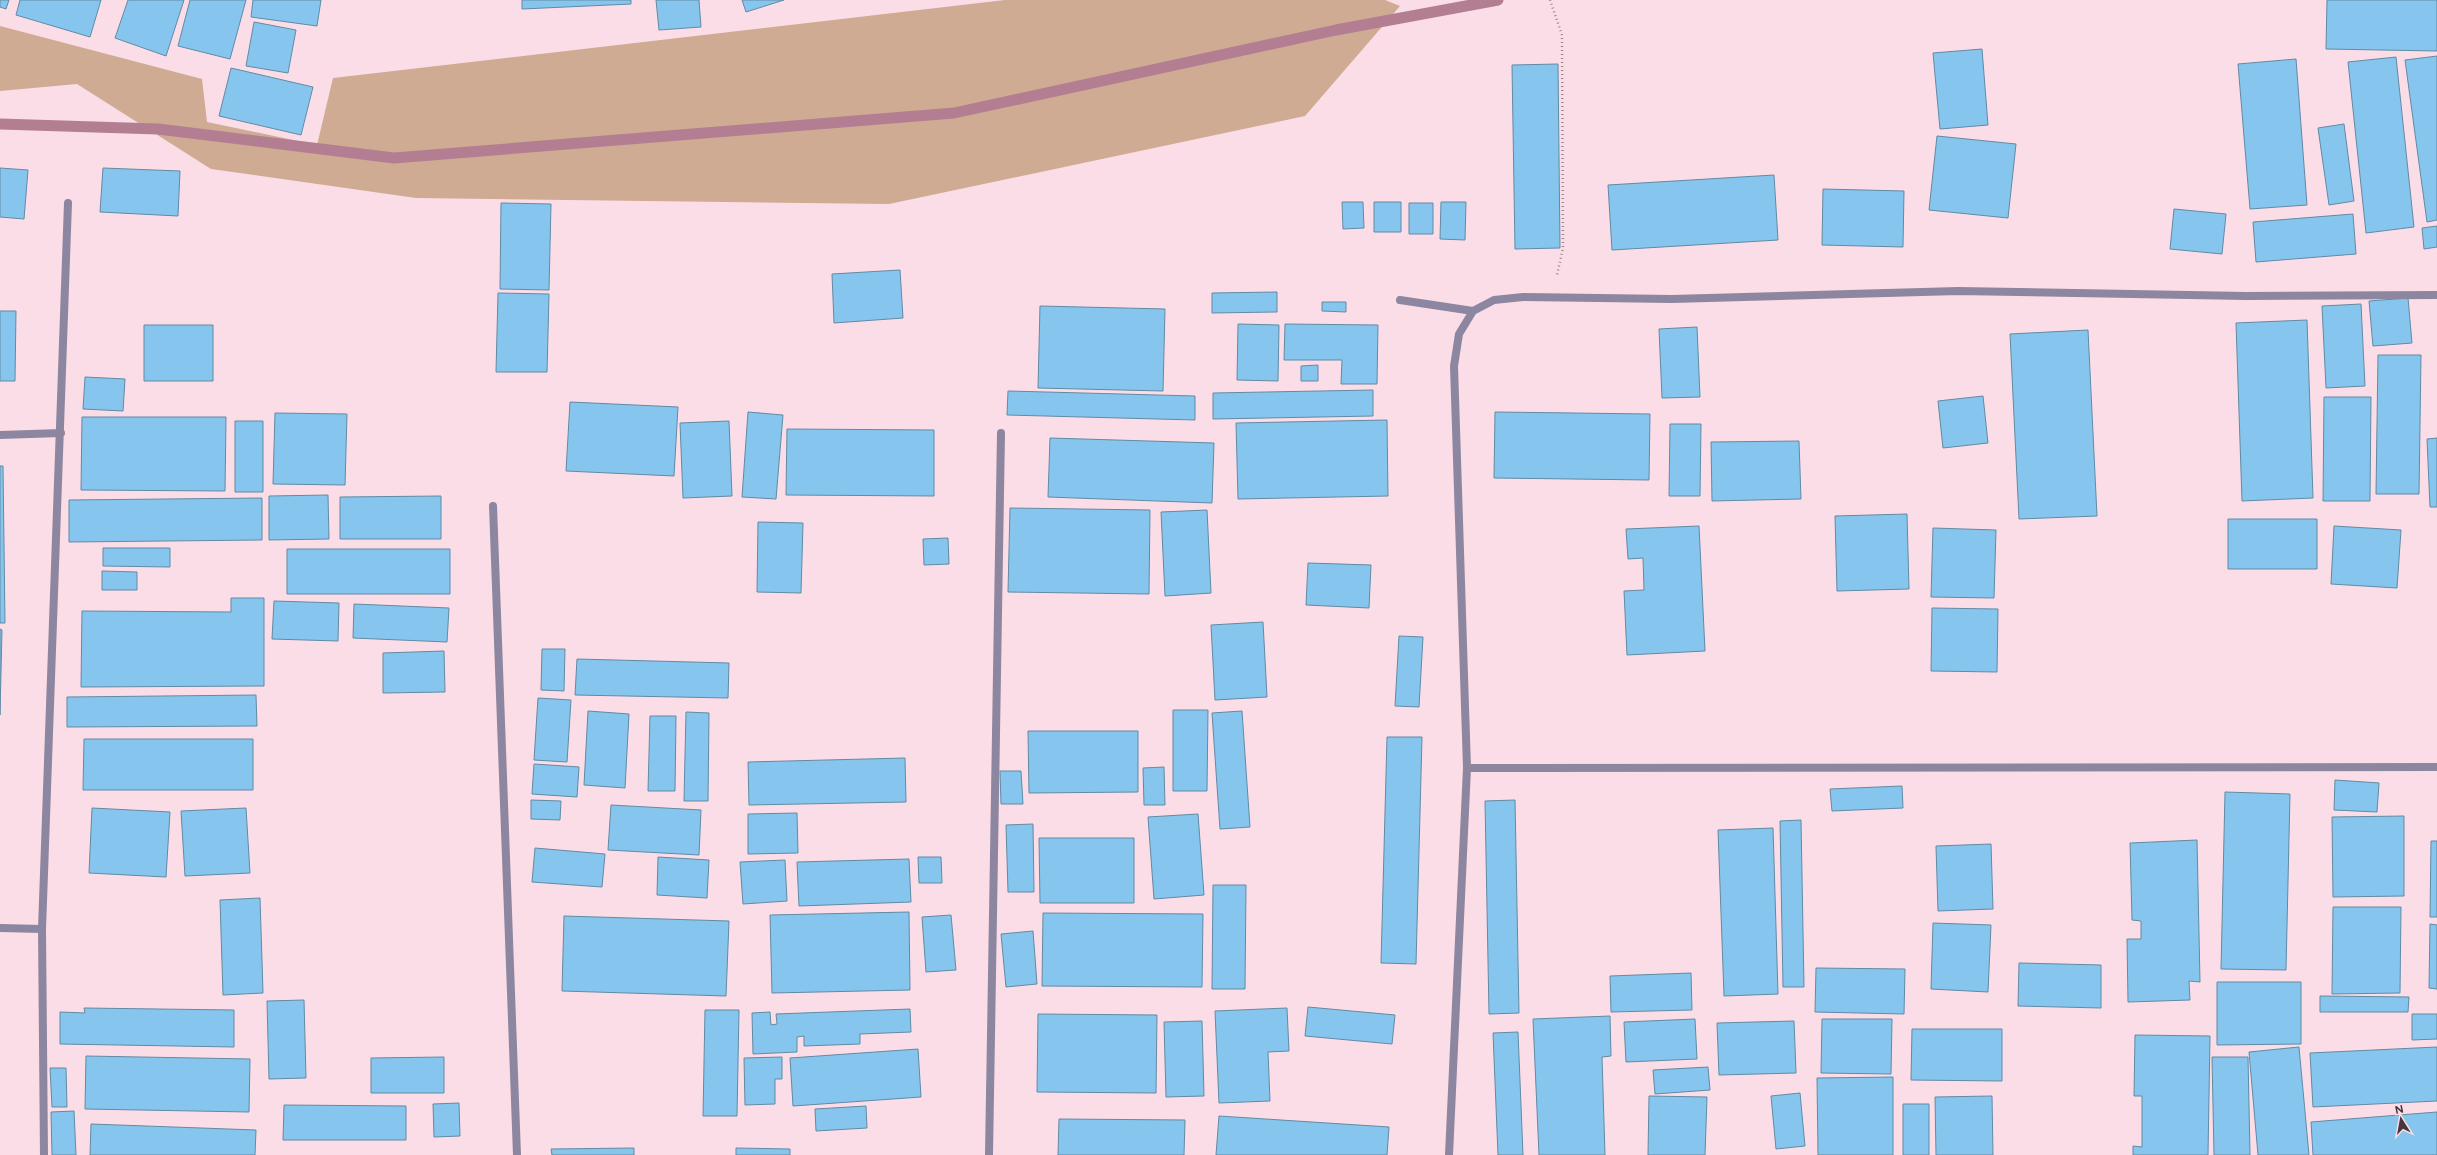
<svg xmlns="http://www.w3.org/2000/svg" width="2437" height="1155" viewBox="0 0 2437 1155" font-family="Figtree,sans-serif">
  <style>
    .green { fill: #cfab93 }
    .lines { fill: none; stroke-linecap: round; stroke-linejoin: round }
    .stream { stroke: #b37e91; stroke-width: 11 }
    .building { fill: #86c6ee; stroke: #628aa3 }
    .path { stroke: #9e868f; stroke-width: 2.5; stroke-dasharray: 1 3; stroke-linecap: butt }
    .street { stroke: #8c86a0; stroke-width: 8 }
  </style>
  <rect width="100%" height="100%" fill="#fbdde7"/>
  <path class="green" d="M1005,0H1385L1400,6L1305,116L889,204L416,198L211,169L77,84L0,91V26L202,79L207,122L317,145L333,78Z"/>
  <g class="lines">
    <path class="stream" d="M0,124L158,129L394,158L954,113L1336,30L1498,0"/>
  </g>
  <path class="building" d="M0,0H9L6,9L0,7Z
    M20,0H101L90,37L16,15Z
    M128,0H184L166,56L115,38Z
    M190,0H246L230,59L178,46Z
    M253,0H321L317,26L251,17Z
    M522,0H631V4L522,9Z
    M656,0H699L701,27L659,30Z
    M742,0H784L746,12Z
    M2327,0H2437V51L2326,49Z
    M254,22L296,30L288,73L246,66Z
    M1982,49L1988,125L1940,129L1933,53Z
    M2437,56V220L2427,222L2405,60Z
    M2396,57L2414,227L2366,233L2348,62Z
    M2296,59L2307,205L2250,209L2238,64Z
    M1558,64L1560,248L1515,249L1512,65Z
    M231,68L313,87L301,135L219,116Z
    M2344,124L2354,201L2329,205L2318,128Z
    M1937,136L2016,144L2008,218L1929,210Z
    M0,168L28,170L24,219L0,217Z
    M103,168L180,171L178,216L100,212Z
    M1774,175L1778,240L1612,250L1608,185Z
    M1823,189L1904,191L1903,247L1822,245Z
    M1342,202H1363L1364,228L1343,229Z
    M1374,202H1401V232H1374Z
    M1441,202H1466L1465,240L1440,239Z
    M501,203L551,204L549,290L500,289Z
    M1409,203H1433V234H1409Z
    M2174,209L2226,214L2222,254L2170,249Z
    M2353,214L2356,254L2256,262L2253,222Z
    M2437,226V247L2424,249L2422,228Z
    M900,270L903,318L834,323L832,274Z
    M1277,292V312L1212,313V293Z
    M498,293L549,294L547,372H496Z
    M2408,298L2412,343L2373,346L2369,301Z
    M1322,302H1346V312L1322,311Z
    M2361,304L2365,386L2326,388L2322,306Z
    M1040,306L1165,309L1163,391L1038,388Z
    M0,311H16L15,381H0Z
    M2307,320L2313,498L2242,501L2236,323Z
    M1238,324L1279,325L1278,381L1237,380Z
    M1285,324L1378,325L1377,384H1341L1342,360H1284Z
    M144,325H213V381H144Z
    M1697,327L1700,397L1662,398L1659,329Z
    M2088,330L2097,516L2019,519L2010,334Z
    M2378,355H2421L2419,494H2376Z
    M1318,365V381H1301V366Z
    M85,377L125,379L123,411L83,409Z
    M1373,390V416L1213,419V393Z
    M1008,391L1195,396V420L1007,415Z
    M1983,396L1988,443L1943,448L1938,401Z
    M2324,397H2371L2370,501H2323Z
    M570,402L678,407L674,476L566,471Z
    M748,412L783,415L776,499L742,497Z
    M1495,412L1650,414L1649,480L1494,478Z
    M275,413L347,414L345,485L273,484Z
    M82,417H226L225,491L81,490Z
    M1387,420L1388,496L1238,499L1236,423Z
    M235,421H263V492H235Z
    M729,421L732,496L683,498L680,423Z
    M1670,424H1701L1700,496H1669Z
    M787,429L934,430V496L786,495Z
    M1050,438L1214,443L1212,503L1048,497Z
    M2437,438V507H2430L2427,439Z
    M1799,441L1801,499L1712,501L1711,442Z
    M0,466H3L5,623H0Z
    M328,495L329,539L269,540V496Z
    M441,496V539H340V497Z
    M262,498V540L69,542V500Z
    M1010,508L1150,510L1149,594L1008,592Z
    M1207,510L1211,593L1165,596L1161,512Z
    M1907,514L1909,589L1837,591L1835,516Z
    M2228,519H2317V569H2228Z
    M758,522L803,523L801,593L757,592Z
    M1699,526L1705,651L1627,655L1624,591L1644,590L1643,558L1628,559L1626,529Z
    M2334,526L2401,530L2397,588L2331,584Z
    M1933,528L1996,530L1994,598L1931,597Z
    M948,538L949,564L924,565L923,539Z
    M103,548H170V567L103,566Z
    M287,549H450V594H287Z
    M1308,563L1371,565L1369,608L1306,605Z
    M102,571L137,572V590H102Z
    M231,598H264V686L81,687L82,611L231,612Z
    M274,601L339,603L338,641L272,639Z
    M354,604L449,608L447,642L353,638Z
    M1932,608L1998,609L1997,672L1931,671Z
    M1263,622L1267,697L1215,700L1211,625Z
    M0,629L2,630L0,715Z
    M1399,636L1423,637L1419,707L1395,706Z
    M542,649H565L564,691L541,690Z
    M444,651L445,692L383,693V653Z
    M577,659L729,663L728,698L575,695Z
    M256,695L257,726L67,727V697Z
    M538,698L571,700L567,762L534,760Z
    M1173,710H1208L1207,791H1173Z
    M588,711L629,714L625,788L584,785Z
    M1242,711L1250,827L1220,829L1212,713Z
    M686,712L709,713L708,801H684Z
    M650,716H676L675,791H648Z
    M1028,731H1138V792L1029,793Z
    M1387,737H1422L1416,964L1381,963Z
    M84,739H253V790H83Z
    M905,758L906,802L749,805L748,762Z
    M534,764L579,767L577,797L532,794Z
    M1164,767L1165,805H1144L1143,768Z
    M1000,771H1021L1023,804H1001Z
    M2335,780L2379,783L2377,812L2334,810Z
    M1902,786L1903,808L1832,811L1830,789Z
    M2225,792L2290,794L2286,970L2221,969Z
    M531,800L561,801L560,820L531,819Z
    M1515,800L1519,1013L1489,1014L1485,801Z
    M611,805L701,810L699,855L608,850Z
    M92,808L170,812L166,877L89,873Z
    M246,808L250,873L185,876L181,811Z
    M797,813L798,853L748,854V814Z
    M1198,814L1204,895L1154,899L1148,817Z
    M2404,816V896L2333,897L2332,817Z
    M1801,820L1804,987H1783L1780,821Z
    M1033,824L1034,892H1008L1006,825Z
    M1773,828L1778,994L1724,996L1718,830Z
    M1039,838H1134V903H1040Z
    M2197,840L2200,982L2189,981L2190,1000L2128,1002L2127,939H2141V921L2132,920L2130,843Z
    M2431,841H2437V917H2430Z
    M1991,844L1993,909L1938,911L1936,846Z
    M535,848L605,854L602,887L532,882Z
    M658,857L709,860L707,898L657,895Z
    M918,857H941L942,883H919Z
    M909,859L911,902L799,906L797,862Z
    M785,860L787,901L743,904L740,862Z
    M1213,885H1246L1245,989H1212Z
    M260,898L263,993L223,995L220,900Z
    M2333,907H2401L2400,993L2332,994Z
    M909,912L910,990L772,993L770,915Z
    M1043,913L1203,914L1202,987L1042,986Z
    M951,915L956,970L926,972L922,917Z
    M564,916L729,921L726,996L562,991Z
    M1933,923L1991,925L1988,992L1931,989Z
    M2430,924L2437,925V989L2429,988Z
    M1033,931L1037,984L1006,987L1001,934Z
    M2019,963L2101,965V1008L2018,1006Z
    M1816,968L1905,969L1904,1014L1815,1012Z
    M1691,973L1692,1010L1611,1012L1610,976Z
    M2217,982H2301V1044L2217,1045Z
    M2320,996L2409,997L2408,1012H2320Z
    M304,1000L306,1078L269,1079L267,1001Z
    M1308,1007L1395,1015L1392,1044L1305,1036Z
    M84,1008L234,1010V1047L60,1044V1012L85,1013Z
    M1287,1008L1289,1051L1268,1052L1270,1101L1219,1103L1215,1011Z
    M910,1009L911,1032L860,1034V1044L804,1046V1036L797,1037V1052L753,1054L752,1013L770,1012L771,1025L777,1024L776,1014Z
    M705,1010H739L737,1116H703Z
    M1038,1014L1157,1015L1156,1093L1037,1092Z
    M2412,1014H2437V1039L2412,1040Z
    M1610,1016L1611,1056L1602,1057L1605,1155H1539L1533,1019Z
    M1695,1019L1697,1059L1626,1062L1624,1022Z
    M1822,1019H1892L1891,1074L1821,1073Z
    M1202,1021L1204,1096L1166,1097L1164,1022Z
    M1794,1021L1796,1073L1719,1075L1717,1023Z
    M1912,1029H2002V1081L1911,1080Z
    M1518,1032L1523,1155H1498L1493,1033Z
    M2135,1035L2210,1036L2208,1155H2133V1146L2142,1147V1096H2134Z
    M2299,1047L2309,1155H2258L2249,1052Z
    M2437,1047V1101L2313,1107L2310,1053Z
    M918,1049L921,1097L793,1106L790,1058Z
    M86,1056L250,1059L249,1112L85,1109Z
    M444,1057V1093H371V1058Z
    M782,1057V1079H775V1104L745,1105L744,1058Z
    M2212,1057H2248L2250,1155H2214Z
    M1708,1067L1710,1090L1655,1094L1653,1070Z
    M50,1068H66L67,1107H52Z
    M1893,1077V1155H1818L1817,1078Z
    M1800,1093L1805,1146L1776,1149L1771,1096Z
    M1649,1096L1707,1097L1705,1155H1648Z
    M1992,1096L1993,1155H1936L1935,1097Z
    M459,1103L460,1136L434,1137L433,1104Z
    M1903,1104H1929V1155H1903Z
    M284,1105L406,1106V1140H283Z
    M866,1106L867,1128L816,1131L815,1109Z
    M74,1111L76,1155H52L51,1112Z
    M2437,1112V1155H2313L2311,1122Z
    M1219,1116L1389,1127L1387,1155H1216Z
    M1059,1119L1185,1120L1184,1155H1058Z
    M91,1124L256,1130L255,1155H90Z
    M634,1148V1155H552L551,1149Z
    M736,1148L790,1149V1155H736Z"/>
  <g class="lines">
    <path class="path" d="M1550,0L1562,35L1563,248L1557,275"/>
    <path class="street" d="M1400,300L1473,311L1494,300L1523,297L1672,299L1958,291L2246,296L2437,295
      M0,435L61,433
      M493,506L517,1155
      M1467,768L2437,767
      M0,928L42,929
      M44,1155L42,929L68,203
      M989,1155L1001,433
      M1449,1155L1467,768L1454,366L1459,334L1473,311"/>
  </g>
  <g transform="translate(2401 1119) rotate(349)" stroke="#fbdde7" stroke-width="3" paint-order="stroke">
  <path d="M0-3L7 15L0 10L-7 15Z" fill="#49363d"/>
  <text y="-6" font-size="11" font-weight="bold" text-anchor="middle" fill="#49363d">N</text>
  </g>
</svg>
